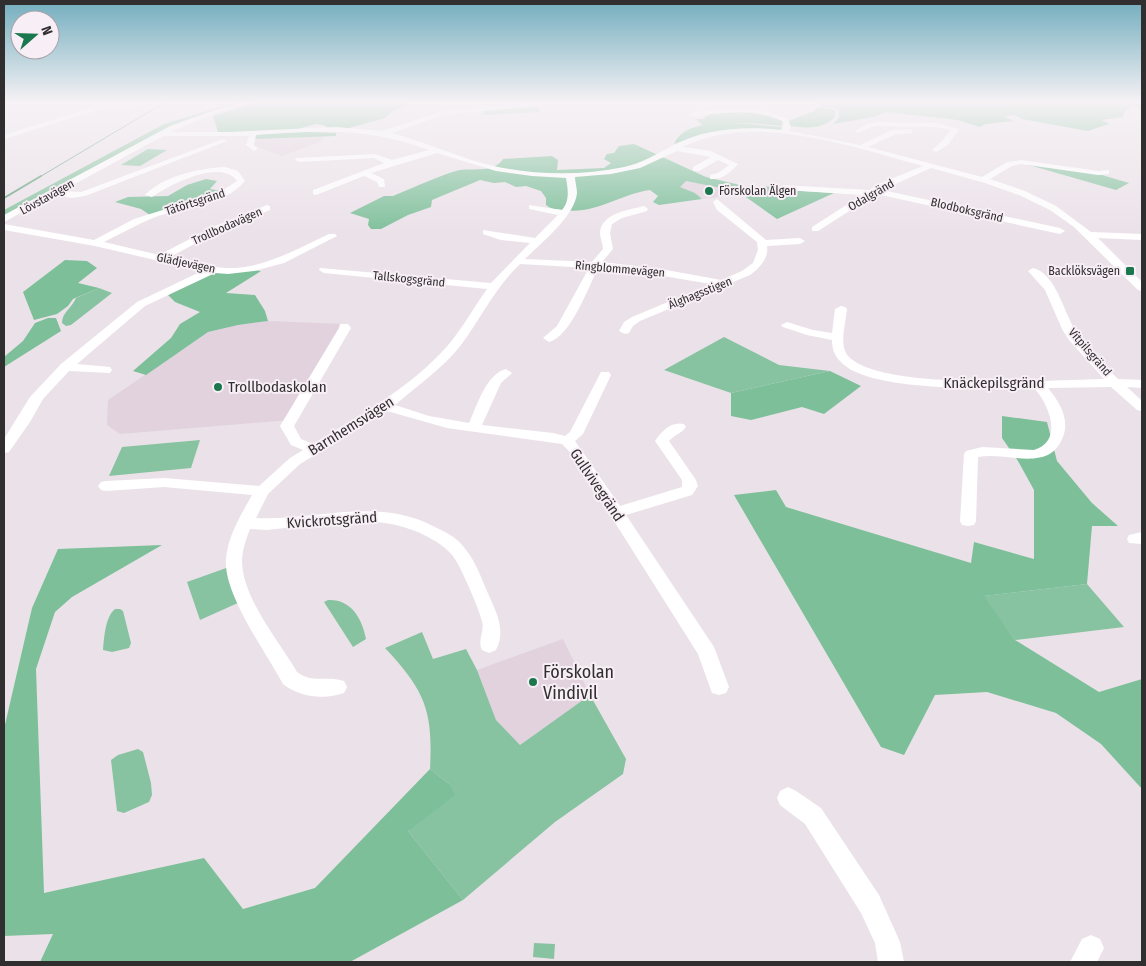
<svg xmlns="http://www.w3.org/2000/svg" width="1146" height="966" viewBox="0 0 1146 966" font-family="'Fira Sans Condensed',sans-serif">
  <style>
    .built { fill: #e1d2dd }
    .green { fill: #87c3a0 }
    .forest { fill: #7cbf99 }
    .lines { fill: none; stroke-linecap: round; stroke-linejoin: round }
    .stream-far1 { stroke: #61a37e; stroke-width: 1 }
    .stream { stroke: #61a37e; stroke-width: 2 }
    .minor { fill: #fff; fill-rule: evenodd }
    .poi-dot { fill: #1b774d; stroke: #f8eff6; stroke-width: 2 }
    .labels { text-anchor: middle; stroke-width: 4; stroke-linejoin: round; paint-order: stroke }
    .far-poi-label { font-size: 12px; fill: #312e30; stroke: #f8eff6; text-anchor: start }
    .far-street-label { font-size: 12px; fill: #312e30; stroke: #f8eff6 }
    .street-label { font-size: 15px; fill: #312e30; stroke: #f8eff6 }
    .poi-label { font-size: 15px; fill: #312e30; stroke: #f8eff6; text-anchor: start }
    .near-poi-label { font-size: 18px; fill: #312e30; stroke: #f8eff6; text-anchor: start }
  </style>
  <rect width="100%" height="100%" fill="#ebe2e9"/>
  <path class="built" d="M323,136L322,140L317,143L282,156L253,145L256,138Z
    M686,181L726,189L735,195L702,199L695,193L679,187Z
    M268,321L344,324L291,420L120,434L107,425L108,400L208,332L238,325Z
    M563,639L590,695L520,745L496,720L477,670Z"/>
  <path class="green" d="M240,101H249L187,120L15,213L4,217V210L164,124Z
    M538,107L540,112L484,115L482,110Z
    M148,149L167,150L140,166L121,165Z
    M1022,163L1102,175L1129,183L1116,190Z
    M99,288L112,293L71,325L66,326L62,323C62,312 72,308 76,298Z
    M724,337L779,365L830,371L731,393L664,370Z
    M200,440L191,468L109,476L122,447Z
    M229,567L240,602L200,620L187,582Z
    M1087,584L1124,627L1015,640L983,596Z
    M328,600C351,599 362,618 366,639L353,647L324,602Z
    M115,609H120L123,611L131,643L129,648L112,652L103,650C104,639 105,617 115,609Z
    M422,632L433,659L466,649L477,670L496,720L520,745L590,695L626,759L623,774L555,822L463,900L408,831L449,784L430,769C433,710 425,691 385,648Z
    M138,749L143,752L151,783L152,795L149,802L124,813L117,811L111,760L118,755Z
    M534,943L555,944L554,959L533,957Z"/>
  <path class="forest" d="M263,101H411L406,103L408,105L393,111L385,118L345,129H329L324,125L316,124L294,130L232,133L218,132L213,116Z
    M814,101H1142V110L1133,105L1124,112L1123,117L1102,120L1109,124L1088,131L1022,119L1015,115L1004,116L1013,121L985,124L980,127L958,120L887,112L873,117L833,124L839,118V110L835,108L819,106L820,104Z
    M818,107L835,110V117C822,130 807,128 790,126L789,121L814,111Z
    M743,112L765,114L782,121L783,126L748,123L702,125L696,119H703L710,114Z
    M749,124L783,127L780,130L705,134L674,144C685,119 727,124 749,124Z
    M309,132L336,133V136L254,139L256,135L261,134Z
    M634,144L706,177L740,185V194L735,195L726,189L686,181L680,187L695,193L702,199L659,205L653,202L658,196L650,190C620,194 594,215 564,210C556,209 552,210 546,205V198L541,191L526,186L516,187L505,182L494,183L480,180L432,200L431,207L408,215L381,229H371L368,225L369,219L350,213L384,196H393C411,189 442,174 460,170C474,168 494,173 503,159L552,156L558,160L557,170L604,168L611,163L604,159L607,154L614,153L619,146Z
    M206,179L217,181L210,189L221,191L217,195L150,215L141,209L115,202L128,197L168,196L187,185Z
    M742,186L779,187L785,190L834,193L777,219L743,195Z
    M65,260L87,261L97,268L78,283L99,288L73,299L68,306L57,314L34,320L23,292Z
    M251,270L261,271L226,293L255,295L265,311L268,321L238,325L208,332L146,375L133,371L171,338L180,324L200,312L175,302L167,294L212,272Z
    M48,318H56L61,331L4,367V357L23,341L35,323Z
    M830,371L861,386L824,414L802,407L751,420L731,416V393Z
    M1002,416L1047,422L1057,461L1092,503L1118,526H1092L1087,584L984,596L1015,640L1099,692L1142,679V789L1101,744L1056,713L987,692L935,695L904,755L881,747L734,495L776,490L786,507L971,563L974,542L1034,559V490L1018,461L1002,438Z
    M162,545L72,597L55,612L36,669L44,893L204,858L243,909L315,888L430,769L449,784L455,795L408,831L463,900L350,962H40L53,934L4,936V729L32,608L58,549Z"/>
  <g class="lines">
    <path class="stream-far1" d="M38,178L167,101"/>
    <path class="stream" d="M4,198L41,176"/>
    <path class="minor" d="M111,101H122L115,104L158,101L110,109L107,107L4,139V135Z
      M244,101H256L216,113L170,132H229L336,127L383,131L442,111L535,103L538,105L537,106L443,115L392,133C421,141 449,153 478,162C524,175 577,177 624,167C642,163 657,154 672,146C705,128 744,126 782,130L783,121C754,108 722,112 691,117L688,115C693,112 700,111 706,111C735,107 762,107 788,119L791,127L789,131L860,145L892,130L912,129V133L896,134L868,147L982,177L1007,162L1021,160L1098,171L1109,170V174L1098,175L1021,164L1012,166L990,179L1025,191L1056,206L1091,232L1142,234V240L1098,238L1142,282V291L1138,290L1074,227L1050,210L1019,195L985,183L931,168L882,190L1060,228L1065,231L1060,234L876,194L818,231H812V227L862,195L786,190L783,189V185L869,190L881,183L923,166C852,147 754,111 683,147L711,151L738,164C730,173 722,180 710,179V175L718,173L729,165L718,160L699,171H693V167L711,157L677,151L640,168L611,174L575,177C575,182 577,188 577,193C575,216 541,243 525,259L592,262L603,249C603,244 600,238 600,233C601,213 629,210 644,206L648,209L647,211L622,218L612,224L610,233L613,249L602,262L661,269L721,280L742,271L753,263L758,250L757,242L717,210L713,202L717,199L766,240L800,238L805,241L800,244L767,246C769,259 759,268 750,275L640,321L633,326L629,333L625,334L619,331L624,322L632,317L711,284L645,273L598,268C588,288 571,336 549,342L543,338L557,326L589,268L520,264C495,288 481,318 461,345C443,368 417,386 395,405L429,416L469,423C477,406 486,374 506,369L512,373L501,383L482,425L553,433L565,436L570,432L601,372H609L611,375L583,434L575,441L620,506L682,487V480L655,441C662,431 671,421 684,424L686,427C682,433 674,435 669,441L696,480L698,486L692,495L626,515L714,647L729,687L726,693L719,695L712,693L698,654L571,453L562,444L447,428L387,411L300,464L268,494L256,518C318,521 376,496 435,527C445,532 456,537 463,546C474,559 480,574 486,589C495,610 507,629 496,650L489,653L482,650C477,640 485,631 482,621C476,602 467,582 458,564C452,552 440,543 428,537C378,510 321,525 267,530L250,529C246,539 242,551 242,562C243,599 279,641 297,672C312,684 328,675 344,681L347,687L344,693C324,700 299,697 283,684C266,652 223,594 226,559C228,535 241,515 252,495L164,487L106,491L101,490L98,486L101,482L106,481L164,478L259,486L290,458L303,450L291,445L280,426L339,328L340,324H348L351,328L294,426L301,439L313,444C358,417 404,391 440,354C459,335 472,310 487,289L324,273L319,270L320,268L491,283L530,243L501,240L483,234V230L535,238L558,215L529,209V205L562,210C570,201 568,189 566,178L532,176L496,171L437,153L371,173L384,179L385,187H379L377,182L364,176L316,195L313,194V190L384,163L374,158L299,162L295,160L296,158L375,154L392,160L429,150C367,127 321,130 256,135L254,145L258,149L254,151L246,145L249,136H163L62,191L81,192L223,139L227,141L85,196L72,198L54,195L4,222V215L170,126L212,111Z
      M877,122L936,123L959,129L948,145L936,152L932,150L942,141L951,130L936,127L877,126L871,127L859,133L855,131L867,124Z
      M225,167L238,171L245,181C223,207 182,207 153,218C136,225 120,234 104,242L159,255L213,227L267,205L270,206V210L219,231L170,257C189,262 208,267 227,268C263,269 297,249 329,234H335L337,236L284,263L254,271L228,274L215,273L145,306L77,364L110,367L112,370L110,373L69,371L43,399L30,422L9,452L4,453V439L30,397L61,364L137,302L202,271L95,246L4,230V224L94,240L134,219L220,192L237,181C221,158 169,185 152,197L145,195C163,176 200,168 225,167Z
      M1033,268C1057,274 1064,315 1077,333C1088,350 1104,365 1118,379L1142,380V388L1127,387L1142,401V411L1137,410L1111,387L1048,388C1058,400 1069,417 1064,434C1051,475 1008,451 978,457L976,521L974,525L968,526L962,525L960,521L964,454L966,451L982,447L1034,450C1064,441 1049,404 1034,388C993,388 867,393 840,361C834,355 832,348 832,340L807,335L783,327L781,325L787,322L813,330L832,333L835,309L841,306L845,307L847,309C846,323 838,346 849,357C883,391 1053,380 1104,379L1069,340L1062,329L1045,290L1028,271Z
      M1142,532V544L1129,543L1127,539L1129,535Z
      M788,787L796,791L821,808L879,895L900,942L904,962H878L875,943L861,913L805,824L780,805L777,798L780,791Z
      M1091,935L1100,939L1104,948L1097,962H1070L1082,939Z"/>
  </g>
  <linearGradient id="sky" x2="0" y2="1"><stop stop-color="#72adbe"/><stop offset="0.43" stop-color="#f6f2f5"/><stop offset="1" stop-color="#f6f2f5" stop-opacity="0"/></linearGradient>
  <rect width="1146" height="237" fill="url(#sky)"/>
  <g class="poi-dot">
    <circle cx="709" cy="191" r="5"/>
    <rect x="1125" y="266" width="10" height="10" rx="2.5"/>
    <circle cx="218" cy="387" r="5"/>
    <circle cx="533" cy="682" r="5"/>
  </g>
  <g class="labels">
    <g class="far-poi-label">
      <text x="719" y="195">Förskolan Älgen</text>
      <text x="1120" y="275" text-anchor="end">Backlöksvägen</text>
    </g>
    <g class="far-street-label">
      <text transform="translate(871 195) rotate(-30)" y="4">Odalgränd</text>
      <text transform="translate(47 197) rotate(-29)" y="4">Lövstavägen</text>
      <text transform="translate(195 202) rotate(-18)" y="4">Tätörtsgränd</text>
      <text transform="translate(967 210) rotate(13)" y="4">Blodboksgränd</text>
      <text transform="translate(227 226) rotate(-24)" y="4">Trollbodavägen</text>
      <text transform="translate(186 263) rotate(12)" y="4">Glädjevägen</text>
      <text transform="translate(620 269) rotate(5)" y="4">Ringblommevägen</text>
      <text transform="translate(409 279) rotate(6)" y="4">Tallskogsgränd</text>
      <text transform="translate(700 293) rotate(-22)" y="4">Älghagsstigen</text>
      <text transform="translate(1090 352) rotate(49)" y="4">Vitpilsgränd</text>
    </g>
    <g class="street-label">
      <text x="994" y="388">Knäckepilsgränd</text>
      <text transform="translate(351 426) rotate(-32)" y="5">Barnhemsvägen</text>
      <text transform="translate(597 485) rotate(56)" y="5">Gullvivegränd</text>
      <text transform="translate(332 520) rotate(-4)" y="5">Kvickrotsgränd</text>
    </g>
    <g class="poi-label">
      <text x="228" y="392">Trollbodaskolan</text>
    </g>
    <g class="near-poi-label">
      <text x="543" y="678">Förskolan<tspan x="543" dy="21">Vindivil</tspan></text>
    </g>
  </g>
  <rect width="1146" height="966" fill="none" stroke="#312e30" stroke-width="10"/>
  <g transform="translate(35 35) rotate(70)"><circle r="24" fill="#f8eff6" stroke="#a8a2a7"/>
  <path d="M0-4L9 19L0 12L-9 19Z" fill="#1b774d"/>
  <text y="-8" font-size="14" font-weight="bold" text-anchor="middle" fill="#312e30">N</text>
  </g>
</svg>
